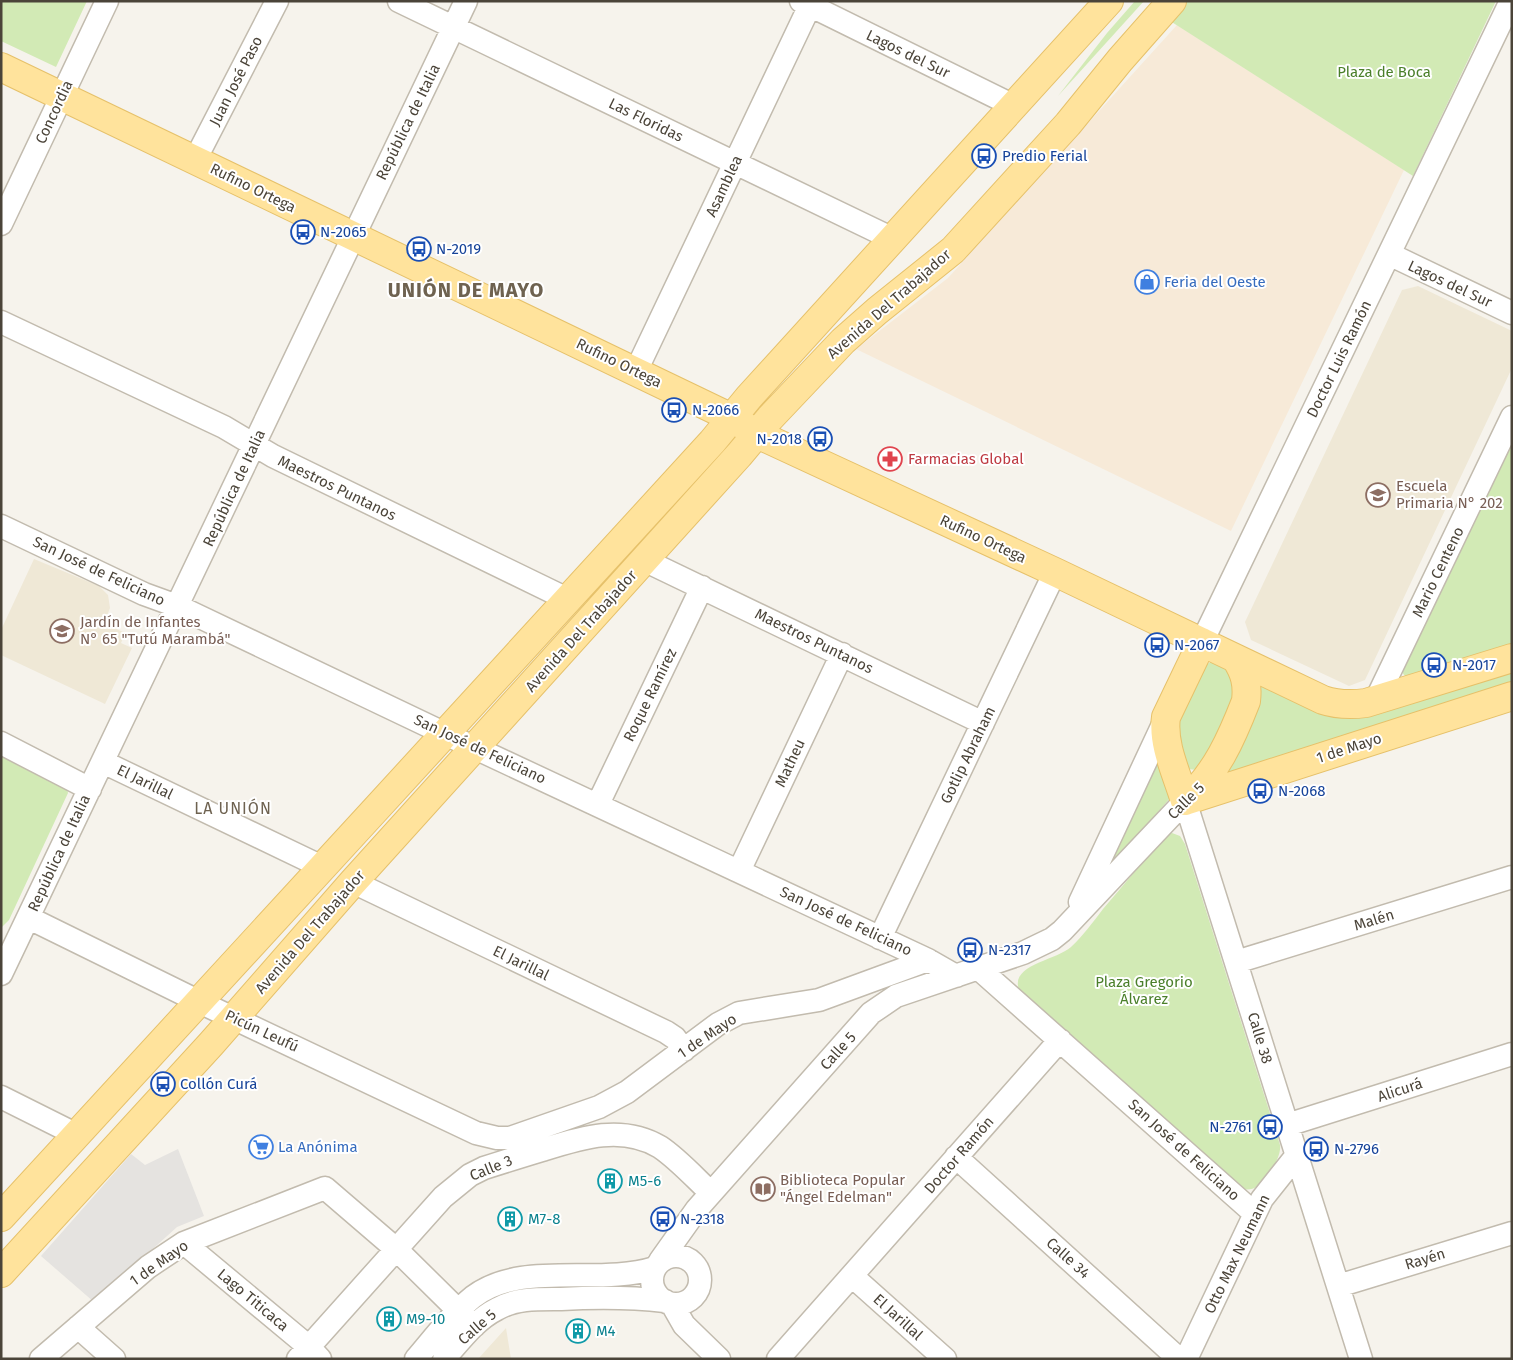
<svg xmlns="http://www.w3.org/2000/svg" width="1513" height="1360" viewBox="0 0 1513 1360" font-family="'Fira Sans',sans-serif">
  <style>
    .commercial { fill: #f7ead8 }
    .education { fill: #efe8d6 }
    .green { fill: #d2eab5 }
    .parking { fill: #e5e3e0 }
    .lines { fill: none; stroke-linecap: round; stroke-linejoin: round }
    .minor-casing { stroke: #c2bbae; stroke-width: 25 }
    .major-casing { stroke: #e6c16a; stroke-width: 30 }
    .minor { stroke: #fff; stroke-width: 22 }
    .major { stroke: #ffe39c; stroke-width: 28 }
    .labels { text-anchor: middle; stroke-width: 4; stroke-linejoin: round; paint-order: stroke }
    .street-label { font-size: 15px; fill: #4b4439; stroke: #fff }
    .park-label { font-size: 15px; fill: #4a7f2a; stroke: #fff }
    .transit-label { font-size: 15px; fill: #164399; stroke: #fff; text-anchor: start }
    .shop-label { font-size: 15px; fill: #366cbe; stroke: #fff; text-anchor: start }
    .health-label { font-size: 15px; fill: #be3a42; stroke: #fff; text-anchor: start }
    .education-label { font-size: 15px; fill: #785e54; stroke: #fff; text-anchor: start }
    .culture-label { font-size: 15px; fill: #0d838f; stroke: #fff; text-anchor: start }
    .neighbourhood-label { font-size: 16px; letter-spacing: 1px; fill: #6e6250; stroke: #fff }
    .district-label { font-size: 20px; font-weight: bold; letter-spacing: 1px; fill: #6e6250; stroke: #fff }
  </style>
  <rect width="100%" height="100%" fill="#f6f3ec"/>
  <path class="commercial" d="M1177,25L1404,170L1231,531L856,349L948,278Z"/>
  <path class="education" d="M1418,286L1512,331V368L1365,680L1349,686L1251,640L1245,622L1402,290Z
    M34,559L99,586L108,595L110,608L104,623L125,633L121,643L132,648L105,704L1,655V630Z
    M506,1328L511,1359H478Z"/>
  <path class="green" d="M1,1H87L56,67L1,41Z
    M1135,1H1144L1058,96L1107,33Z
    M1182,1H1496L1413,176L1167,19Z
    M1512,431V647L1407,677L1404,675L1401,670Z
    M1214,661L1231,667L1236,703L1197,770L1188,769L1175,727L1204,665Z
    M1512,665V686L1227,779L1224,772L1254,682L1326,712Z
    M1,750L67,788L68,793L9,920L1,928Z
    M1162,754L1171,797L1117,860L1114,862L1112,857Z
    M1172,833L1180,836L1185,844L1280,1145C1282,1157 1267,1179 1257,1186C1253,1190 1247,1190 1242,1189L1020,992C1007,965 1055,961 1071,947C1083,936 1093,922 1103,909C1124,885 1144,860 1164,835Z"/>
  <path class="parking" d="M178,1149L204,1216L177,1227L94,1302L41,1256L131,1154L145,1165Z"/>
  <g class="lines">
    <g class="minor-casing">
      <path id="minor" d="M399,1L893,239
        M801,1L1014,106
        M195,160L277,1
        M1,224L107,1
        M1389,254L1512,313
        M1,322L224,427L273,456L567,599
        M636,371L812,1
        M1,526L144,594L177,606L456,739L928,960L956,976
        M644,560L983,723
        M1202,642L1511,1
        M1376,700L1512,417
        M1,743L90,789
        M103,762L322,867
        M598,804L702,587
        M739,871L842,654
        M353,882L666,1032L675,1038L684,1050
        M1080,902L1166,718
        M29,918L212,1008L476,1133L497,1138H510L599,1107L627,1092L718,1024L739,1013L819,1000L928,960
        M880,938L1055,572
        M1236,962L1512,877
        M978,968L1254,1213
        M1,974L466,1
        M1,1097L77,1135
        M1287,1125L1512,1054
        M956,1157L1179,1359
        M184,1243L309,1347L320,1359
        M652 1280a24 24 0 1 1 48 0a24 24 0 1 1-48 0Z
        M660,1261L697,1209L871,1013L896,996L1023,953L1052,939L1062,931L1185,801L1361,1359
        M852,1276L945,1359
        M1338,1286L1512,1233
        M672,1304L684,1325L719,1359
        M78,1327L114,1359
        M41,1359L148,1267L184,1243L325,1188L396,1249L474,1326
        M298,1359L443,1197L470,1175L484,1168C503,1162 522,1156 542,1150C580,1138 622,1124 660,1147C678,1159 695,1178 711,1193
        M416,1359C434,1338 452,1314 473,1297C521,1260 598,1286 655,1268
        M444,1359C460,1341 475,1320 497,1309C516,1298 539,1299 561,1299C596,1297 630,1297 665,1301
        M778,1359L1060,1040
        M1186,1359L1262,1199L1297,1155"/>
    </g>
    <g class="major-casing">
      <path id="major" d="M1,67L732,418L757,434L1055,572L1323,700C1338,705 1351,705 1366,703L1512,658
        M1186,800C1216,774 1232,737 1246,701C1248,684 1245,673 1236,659
        M1185,801L1512,696
        M1185,801C1177,774 1162,745 1166,717L1202,642
        M1,1217C239,960 475,700 712,442L749,397L1109,1
        M1,1273L211,1044L353,882L739,455L770,418L843,341L877,311L953,250L1068,124L1120,60L1172,1"/>
    </g>
    <use href="#minor" class="minor"/>
    <use href="#major" class="major"/>
  </g>
  <defs>
    <g id="bus-ring" transform="scale(1.25)"><circle r="9.5" fill="#fff" stroke="#1a4fb4" stroke-width="1.5"/><path d="M-5-6H5V4H4V6H2V4H-2V6H-4V4H-5ZM-3.5-4V0h7V-4ZM-3.5 1.2v1.5H-2V1.2ZM2 1.2v1.5H3.5V1.2Z" fill="#1a4fb4"/></g>
    <g id="shop-ring" transform="scale(1.25)"><circle r="9.5" fill="#fff" stroke="#3f7fe0" stroke-width="1.5"/><path d="M-5-2.5h2.3a2.7 3.5 0 0 1 5.4 0H5L5.5 6h-11ZM-1.5-2.5h3a1.5 2.3 0 0 0-3 0Z" fill="#3f7fe0"/></g>
    <g id="pharmacy-ring" transform="scale(1.25)"><circle r="9.5" fill="#fff" stroke="#e0444e" stroke-width="1.5"/><path d="M-2-6h4v4h4v4h-4v4h-4v-4h-4v-4h4Z" fill="#e0444e"/></g>
    <g id="school-ring" transform="scale(1.25)"><circle r="9.5" fill="#fff" stroke="#8d6e63" stroke-width="1.5"/><path d="M0-5L7-2L0 1L-7-2ZM-4 1L0 2.5L4 1V4Q0 6-4 4Z" fill="#8d6e63"/></g>
    <g id="supermarket-ring" transform="scale(1.25)"><circle r="9.5" fill="#fff" stroke="#3f7fe0" stroke-width="1.5"/><path d="M-6-5.5h2.5l.6 2H6L4.5 2H-2.5L-4.4-4H-6ZM-1.5 3.2a1.3 1.3 0 1 0 .1 0ZM3 3.2a1.3 1.3 0 1 0 .1 0Z" fill="#3f7fe0"/></g>
    <g id="building-ring" transform="scale(1.25)"><circle r="9.5" fill="#fff" stroke="#0f9aa8" stroke-width="1.5"/><path d="M-4-6H4V6H1V3H-1V6H-4ZM-2.5-4.3h1.7v1.8h-1.7ZM.8-4.3h1.7v1.8H.8ZM-2.5-1h1.7V.8h-1.7ZM.8-1h1.7V.8H.8Z" fill="#0f9aa8"/></g>
    <g id="library-ring" transform="scale(1.25)"><circle r="9.5" fill="#fff" stroke="#8d6e63" stroke-width="1.5"/><path d="M-6-4Q-3-5.5-.7-3.5V5Q-3 3-6 4ZM6-4Q3-5.5 .7-3.5V5Q3 3 6 4Z" fill="#8d6e63"/></g>
  </defs>
  <g fill-rule="evenodd">
    <use href="#bus-ring" x="984" y="156"/>
    <use href="#bus-ring" x="303" y="232"/>
    <use href="#bus-ring" x="419" y="249"/>
    <use href="#shop-ring" x="1147" y="282"/>
    <use href="#bus-ring" x="674" y="410"/>
    <use href="#bus-ring" x="820" y="439"/>
    <use href="#pharmacy-ring" x="890" y="459"/>
    <use href="#school-ring" x="1378" y="495"/>
    <use href="#school-ring" x="62" y="631"/>
    <use href="#bus-ring" x="1157" y="645"/>
    <use href="#bus-ring" x="1434" y="665"/>
    <use href="#bus-ring" x="1260" y="791"/>
    <use href="#bus-ring" x="970" y="950"/>
    <use href="#bus-ring" x="163" y="1084"/>
    <use href="#bus-ring" x="1270" y="1127"/>
    <use href="#supermarket-ring" x="261" y="1147"/>
    <use href="#bus-ring" x="1316" y="1149"/>
    <use href="#building-ring" x="610" y="1181"/>
    <use href="#library-ring" x="763" y="1189"/>
    <use href="#building-ring" x="510" y="1219"/>
    <use href="#bus-ring" x="663" y="1219"/>
    <use href="#building-ring" x="389" y="1319"/>
    <use href="#building-ring" x="578" y="1331"/>
  </g>
  <g class="labels">
    <g class="street-label">
      <text transform="translate(908 54) rotate(26)" y="5">Lagos del Sur</text>
      <text transform="translate(236 81) rotate(-63)" y="5">Juan José Paso</text>
      <text transform="translate(54 112) rotate(-65)" y="5">Concordia</text>
      <text transform="translate(646 120) rotate(26)" y="5">Las Floridas</text>
      <text transform="translate(408 122) rotate(-64)" y="5">República de Italia</text>
      <text transform="translate(724 186) rotate(-65)" y="5">Asamblea</text>
      <text transform="translate(253 188) rotate(26)" y="5">Rufino Ortega</text>
      <text transform="translate(1450 284) rotate(25)" y="5">Lagos del Sur</text>
      <text transform="translate(889 304) rotate(-41)" y="5">Avenida Del Trabajador</text>
      <text transform="translate(1339 359) rotate(-64)" y="5">Doctor Luis Ramón</text>
      <text transform="translate(619 363) rotate(26)" y="5">Rufino Ortega</text>
      <text transform="translate(234 488) rotate(-65)" y="5">República de Italia</text>
      <text transform="translate(337 488) rotate(26)" y="5">Maestros Puntanos</text>
      <text transform="translate(983 539) rotate(25)" y="5">Rufino Ortega</text>
      <text transform="translate(99 571) rotate(25)" y="5">San José de Feliciano</text>
      <text transform="translate(1438 572) rotate(-64)" y="5">Mario Centeno</text>
      <text transform="translate(581 631) rotate(-48)" y="5">Avenida Del Trabajador</text>
      <text transform="translate(814 641) rotate(26)" y="5">Maestros Puntanos</text>
      <text transform="translate(650 695) rotate(-64)" y="5">Roque Ramírez</text>
      <text transform="translate(1349 748) rotate(-18)" y="5">1 de Mayo</text>
      <text transform="translate(480 749) rotate(25)" y="5">San José de Feliciano</text>
      <text transform="translate(968 755) rotate(-64)" y="5">Gotlip Abraham</text>
      <text transform="translate(790 763) rotate(-65)" y="5">Matheu</text>
      <text transform="translate(145 782) rotate(26)" y="5">El Jarillal</text>
      <text transform="translate(1186 801) rotate(-45)" y="5">Calle 5</text>
      <text transform="translate(59 853) rotate(-65)" y="5">República de Italia</text>
      <text transform="translate(1374 920) rotate(-17)" y="5">Malén</text>
      <text transform="translate(846 921) rotate(25)" y="5">San José de Feliciano</text>
      <text transform="translate(310 932) rotate(-49)" y="5">Avenida Del Trabajador</text>
      <text transform="translate(521 963) rotate(26)" y="5">El Jarillal</text>
      <text transform="translate(262 1031) rotate(25)" y="5">Picún Leufú</text>
      <text transform="translate(707 1036) rotate(-34)" y="5">1 de Mayo</text>
      <text transform="translate(1260 1038) rotate(73)" y="5">Calle 38</text>
      <text transform="translate(838 1051) rotate(-48)" y="5">Calle 5</text>
      <text transform="translate(1400 1090) rotate(-18)" y="5">Alicurá</text>
      <text transform="translate(1184 1150) rotate(42)" y="5">San José de Feliciano</text>
      <text transform="translate(959 1155) rotate(-49)" y="5">Doctor Ramón</text>
      <text transform="translate(491 1168) rotate(-22)" y="5">Calle 3</text>
      <text transform="translate(1237 1254) rotate(-64)" y="5">Otto Max Neumann</text>
      <text transform="translate(1068 1258) rotate(42)" y="5">Calle 34</text>
      <text transform="translate(1425 1259) rotate(-17)" y="5">Rayén</text>
      <text transform="translate(159 1263) rotate(-35)" y="5">1 de Mayo</text>
      <text transform="translate(253 1300) rotate(40)" y="5">Lago Titicaca</text>
      <text transform="translate(898 1317) rotate(42)" y="5">El Jarillal</text>
      <text transform="translate(477 1327) rotate(-41)" y="5">Calle 5</text>
    </g>
    <g class="park-label">
      <text x="1384" y="77">Plaza de Boca</text>
      <text x="1144" y="987">Plaza Gregorio<tspan x="1144" dy="17">Álvarez</tspan></text>
    </g>
    <g class="transit-label">
      <text x="1002" y="161">Predio Ferial</text>
      <text x="320" y="237">N-2065</text>
      <text x="436" y="254">N-2019</text>
      <text x="692" y="415">N-2066</text>
      <text x="802" y="444" text-anchor="end">N-2018</text>
      <text x="1174" y="650">N-2067</text>
      <text x="1452" y="670">N-2017</text>
      <text x="1278" y="796">N-2068</text>
      <text x="988" y="955">N-2317</text>
      <text x="180" y="1089">Collón Curá</text>
      <text x="1252" y="1132" text-anchor="end">N-2761</text>
      <text x="1334" y="1154">N-2796</text>
      <text x="680" y="1224">N-2318</text>
    </g>
    <g class="shop-label">
      <text x="1164" y="287">Feria del Oeste</text>
      <text x="278" y="1152">La Anónima</text>
    </g>
    <g class="health-label">
      <text x="908" y="464">Farmacias Global</text>
    </g>
    <g class="education-label">
      <text x="1396" y="491">Escuela<tspan x="1396" dy="17">Primaria N° 202</tspan></text>
      <text x="80" y="627">Jardín de Infantes<tspan x="80" dy="17">N° 65 "Tutú Marambá"</tspan></text>
      <text x="780" y="1185">Biblioteca Popular<tspan x="780" dy="17">"Ángel Edelman"</tspan></text>
    </g>
    <g class="culture-label">
      <text x="628" y="1186">M5-6</text>
      <text x="528" y="1224">M7-8</text>
      <text x="406" y="1324">M9-10</text>
      <text x="596" y="1336">M4</text>
    </g>
    <g class="neighbourhood-label">
      <text x="233" y="814">LA UNIÓN</text>
    </g>
    <g class="district-label">
      <text x="466" y="297">UNIÓN DE MAYO</text>
    </g>
  </g>
  <rect width="1513" height="1360" fill="none" stroke="#4b4439" stroke-width="5"/>
</svg>
